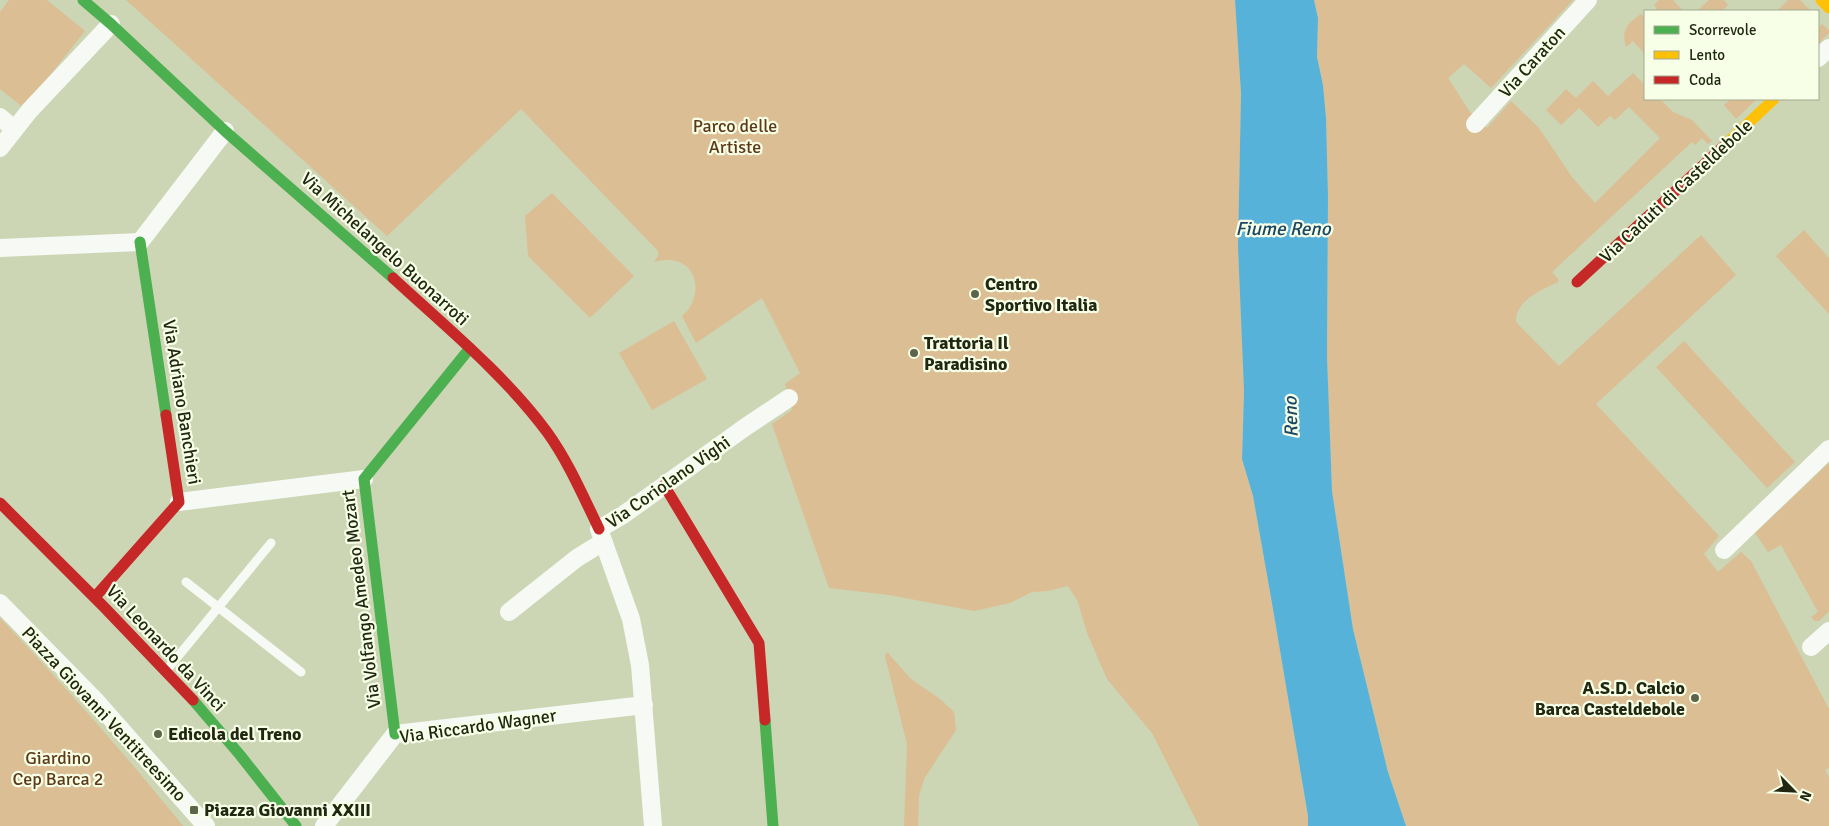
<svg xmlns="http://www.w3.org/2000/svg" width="1829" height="826" viewBox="0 0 1829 826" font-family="Signika,sans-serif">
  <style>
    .green { fill: #dbbe94 }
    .water { fill: #57b2da }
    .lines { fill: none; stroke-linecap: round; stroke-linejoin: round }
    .lane { stroke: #f7f9f4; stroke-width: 9 }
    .street { stroke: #f7f9f4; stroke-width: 18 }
    .fast { stroke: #4caf50; stroke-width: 11 }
    .slow { stroke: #ffc107; stroke-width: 11 }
    .jam { stroke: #c62828; stroke-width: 11 }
    .poi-dot { fill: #5d6449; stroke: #f7ffe7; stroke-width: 2 }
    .labels { text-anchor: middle; stroke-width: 4.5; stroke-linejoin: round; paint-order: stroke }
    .street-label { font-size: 18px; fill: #212710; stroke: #f7ffe7 }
    .park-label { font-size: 18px; fill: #5e3917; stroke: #f7ffe7 }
    .poi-label { font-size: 18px; font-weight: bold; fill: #212710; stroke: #f7ffe7; text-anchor: start }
    .water-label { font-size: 19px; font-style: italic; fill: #194765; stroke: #f7ffe7 }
  </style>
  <rect width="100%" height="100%" fill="#ccd5b4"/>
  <path class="green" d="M9,0H47L85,31L24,108L0,89V12Z
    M126,0H1235L1241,93L1238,247L1244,391L1242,459L1253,496L1273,609L1308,816V826H1199L1152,733L1107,679L1087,633L1078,602L1068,586L1048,591L1032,592L1010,603L974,611L889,595L829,588L772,424L792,410L785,384L800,373L762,298L696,343L682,316C699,303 702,271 679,262C671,259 662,260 654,262L658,256V251L521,109L387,236Z
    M1314,0H1573L1491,88L1464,64L1448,78L1470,112L1487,128L1511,101L1539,128L1572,177L1595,203L1660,138L1629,107L1615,120L1610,116L1598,127L1579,108L1561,125L1546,110L1566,89L1576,98L1593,81L1608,96L1633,73L1645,85V99H1660L1673,112L1692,120L1712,141L1708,144L1702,138L1695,145L1692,142L1552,272L1559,280L1558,282C1542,290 1515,300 1516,322L1559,366L1701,235L1736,275L1596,404L1719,536L1704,554L1718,572L1741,552L1751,561L1829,709V768L1825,770L1829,777V826H1406L1388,772L1353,629L1332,491L1327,356L1328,196L1326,118L1323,85L1317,57L1318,18Z
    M1659,0H1673L1683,11H1658L1654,5Z
    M1709,0H1724L1728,5L1722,11H1697Z
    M1788,0H1800L1811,11H1779L1778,10Z
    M1641,14L1645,18V54L1633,41L1626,47C1621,29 1627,24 1641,14Z
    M1822,24L1829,30V33L1818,44V28Z
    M1731,99H1757L1736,119L1724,105Z
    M552,193L634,276L590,318L528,256L525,216Z
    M1804,230L1829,258V314L1776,256Z
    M674,321L707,379L652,410L619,353Z
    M1684,341L1795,462L1767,488L1656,367Z
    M1829,463V611L1819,621H1815L1811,617L1818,612L1781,545L1768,552L1755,533Z
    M0,618C64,685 125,754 183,826H0Z
    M887,652L911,679L940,699L954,712L956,730L924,779L919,796L918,826H904L907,744L885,656Z"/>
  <path class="water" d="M1235,0H1314L1318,18L1317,57L1323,85L1326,118L1328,196L1327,356L1332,491L1353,629L1388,772L1406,826H1308V816L1273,609L1253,496L1242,459L1244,391L1238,247L1241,93Z"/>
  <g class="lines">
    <path class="lane" d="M186,582L301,672
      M166,671L271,543"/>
    <path class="street" d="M1818,58L1829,48
      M0,117L14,129
      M1475,124L1588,0
      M0,148L30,110L111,24
      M0,248L140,242L225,131
      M179,502L364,479
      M1724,550L1829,449
      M0,603L95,700L206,826
      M509,612L577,558L603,542
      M1811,647L1829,631
      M324,826L395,734L644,705
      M653,826L640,665L631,619L599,529L623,515L744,428L789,398"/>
    <path class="fast" d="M83,0L111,24L225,131L393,278
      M140,242L166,415
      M193,700L240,755L296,826
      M765,720L773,826
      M395,734L364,479L470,348"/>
    <path class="slow" d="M1821,0L1829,8
      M1725,145L1774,99"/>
    <path class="jam" d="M393,278C446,327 503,373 547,432C568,461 583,496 599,529
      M1577,282L1725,145
      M664,485L759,643L765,720
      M0,503L104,607L193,700
      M95,597L179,502L166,415"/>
  </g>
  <g class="poi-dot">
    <circle cx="975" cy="294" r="5"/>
    <circle cx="914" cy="353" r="5"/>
    <circle cx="1695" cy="698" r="5"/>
    <circle cx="158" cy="734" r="5"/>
    <rect x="189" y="805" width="10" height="10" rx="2.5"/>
  </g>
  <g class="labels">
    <g class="street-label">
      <text transform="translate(1532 62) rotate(-48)" y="6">Via Caraton</text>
      <text transform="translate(1676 191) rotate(-43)" y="6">Via Caduti di Casteldebole</text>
      <text transform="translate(385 249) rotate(42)" y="6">Via Michelangelo Buonarroti</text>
      <text transform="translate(182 402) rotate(81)" y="6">Via Adriano Banchieri</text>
      <text transform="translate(668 482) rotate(-35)" y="6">Via Coriolano Vighi</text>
      <text transform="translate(361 599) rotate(-97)" y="6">Via Volfango Amedeo Mozart</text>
      <text transform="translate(166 648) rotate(47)" y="6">Via Leonardo da Vinci</text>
      <text transform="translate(104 714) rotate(47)" y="6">Piazza Giovanni Ventitreesimo</text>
      <text transform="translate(478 726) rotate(-8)" y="6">Via Riccardo Wagner</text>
    </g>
    <g class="park-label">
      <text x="735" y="132">Parco delle<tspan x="735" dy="21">Artiste</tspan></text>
      <text x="58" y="764">Giardino<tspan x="58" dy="21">Cep Barca 2</tspan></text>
    </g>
    <g class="poi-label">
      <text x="985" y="290">Centro<tspan x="985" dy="21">Sportivo Italia</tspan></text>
      <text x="924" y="349">Trattoria Il<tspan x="924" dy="21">Paradisino</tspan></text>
      <text x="1685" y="694" text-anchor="end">A.S.D. Calcio<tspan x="1685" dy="21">Barca Casteldebole</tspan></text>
      <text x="168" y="740">Edicola del Treno</text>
      <text x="204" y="816">Piazza Giovanni XXIII</text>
    </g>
    <g class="water-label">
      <text x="1283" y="235">Fiume Reno</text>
      <text transform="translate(1290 417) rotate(-92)" y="7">Reno</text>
    </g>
  </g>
  <rect x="1644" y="10" width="175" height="90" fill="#f7ffe7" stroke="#a1a991"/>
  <rect x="1654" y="26" width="25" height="8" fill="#4caf50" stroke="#a1a991"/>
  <text x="1689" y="35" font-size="15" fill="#212710">Scorrevole</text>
  <rect x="1654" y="51" width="25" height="8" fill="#ffc107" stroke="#a1a991"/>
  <text x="1689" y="60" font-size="15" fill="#212710">Lento</text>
  <rect x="1654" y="76" width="25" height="8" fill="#c62828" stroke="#a1a991"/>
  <text x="1689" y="85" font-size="15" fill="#212710">Coda</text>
  <g transform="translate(1794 791) rotate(114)" stroke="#f7ffe7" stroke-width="4" paint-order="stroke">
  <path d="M0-4L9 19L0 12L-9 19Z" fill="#212710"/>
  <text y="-8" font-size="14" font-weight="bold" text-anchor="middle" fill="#212710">N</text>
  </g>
</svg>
